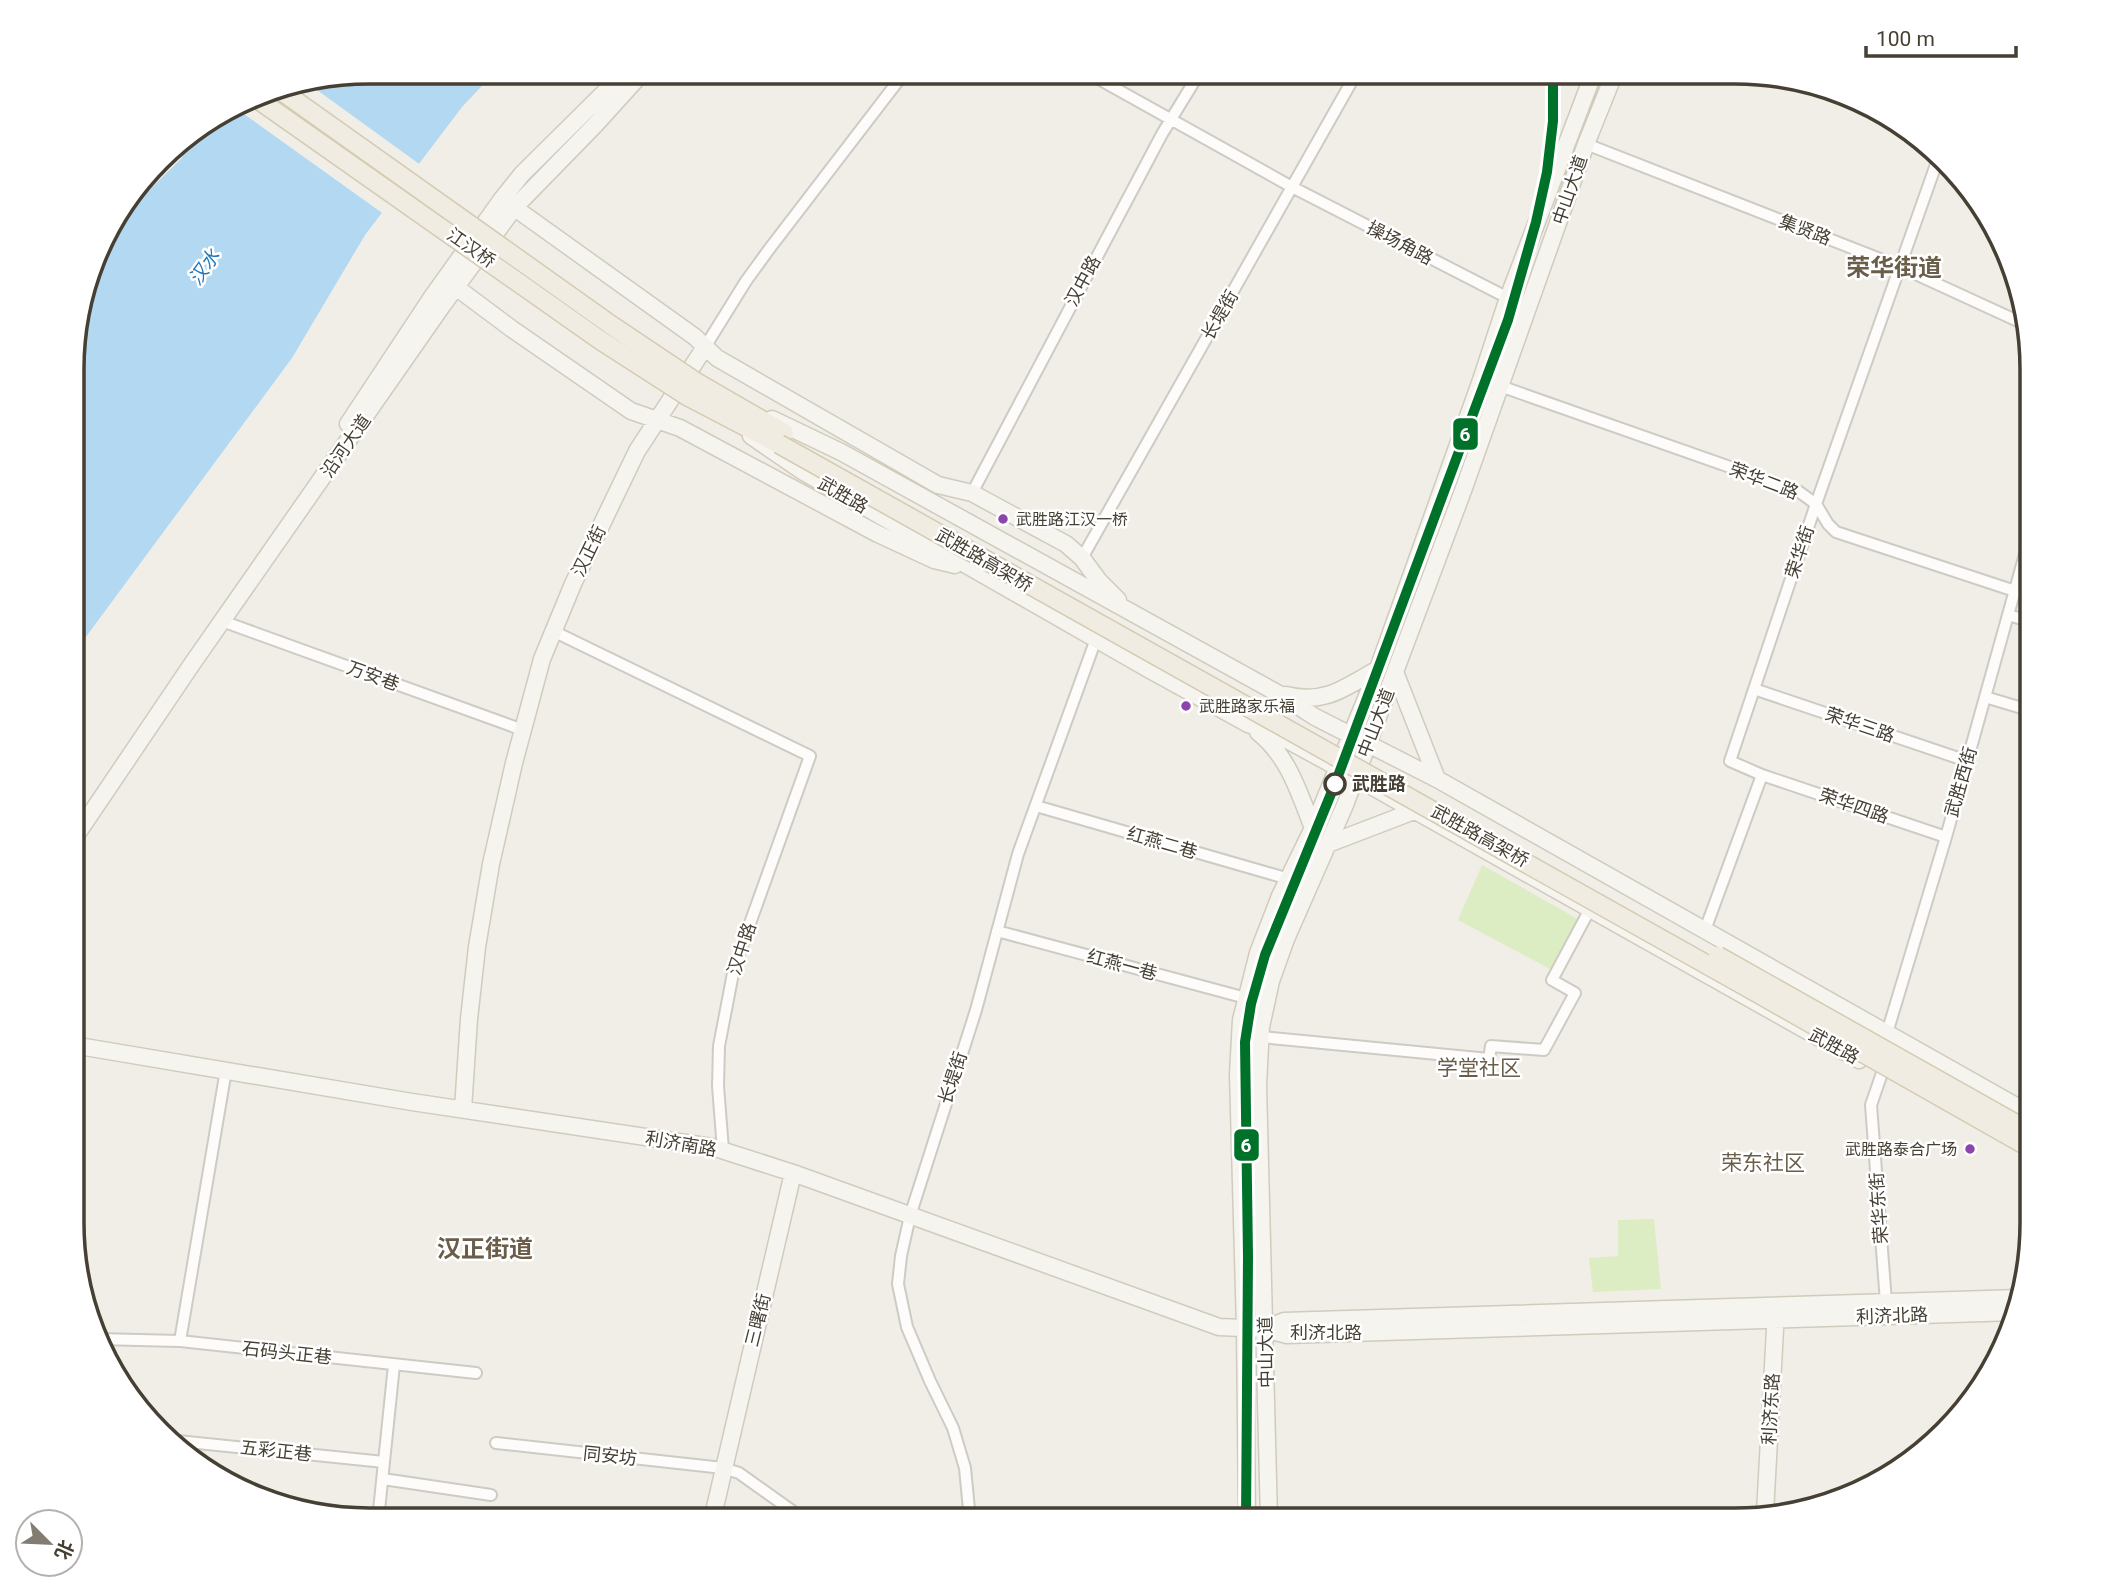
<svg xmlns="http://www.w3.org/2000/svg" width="2104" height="1592" viewBox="0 0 2104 1592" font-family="Roboto,'Noto Sans SC',sans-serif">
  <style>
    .green { fill: #dcedc4 }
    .water { fill: #b2d8f2 }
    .pier { fill: #f0eee7 }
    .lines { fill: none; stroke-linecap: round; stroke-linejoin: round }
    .street-casing { stroke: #cecbc5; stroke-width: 14 }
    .secondary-casing { stroke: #d0cbbd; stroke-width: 19 }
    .primary-casing { stroke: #d4cbb2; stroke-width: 21 }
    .street { stroke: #fdfcfb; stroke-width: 10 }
    .secondary { stroke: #f6f4ee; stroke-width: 16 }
    .primary { stroke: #f1ece2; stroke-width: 18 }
    .primary-bridge-casing { stroke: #d4cbb2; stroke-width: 21; stroke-linecap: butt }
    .primary-bridge { stroke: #f1ece2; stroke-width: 18 }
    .metro-1-casing { stroke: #fff; stroke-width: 16 }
    .metro-1 { stroke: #007128; stroke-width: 10 }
    .bus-dot { fill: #8e44ad; stroke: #fff; stroke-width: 2.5 }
    .stop-dot { fill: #fff; stroke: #463f33; stroke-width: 3.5 }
    .labels { text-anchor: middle; stroke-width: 5; stroke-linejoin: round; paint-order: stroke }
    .bus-label { font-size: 16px; fill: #463f33; stroke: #fff; text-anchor: start }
    .street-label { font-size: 18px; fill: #463f33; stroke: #fff }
    .stop-label { font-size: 18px; font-weight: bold; fill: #463f33; stroke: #fff; text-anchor: start }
    .water-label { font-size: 19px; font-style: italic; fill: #2178bc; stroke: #fff }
    .quarter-label { font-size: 21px; fill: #6a5d49; stroke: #fff }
    .district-label { font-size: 24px; font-weight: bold; fill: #6a5d49; stroke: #fff }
    .rim { fill: none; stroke: #463f33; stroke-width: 3.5 }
    .line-badge { stroke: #fff; stroke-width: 2.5 }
    .badge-label { font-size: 19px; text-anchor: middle; font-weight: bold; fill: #fff }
  </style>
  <rect width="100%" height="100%" fill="#f0eee7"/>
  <path class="green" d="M1482,865L1578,919L1552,970L1458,920Z
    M1654,1219L1661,1289L1593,1292L1589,1258L1618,1256V1220Z"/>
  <path class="water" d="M369,72H495L462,107L365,235L292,358L74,653V330L84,300L94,288L93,275L105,239L145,194L181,159L192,140L214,126L217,120L273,88Z"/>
  <path class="pier" d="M306,82L422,166L385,215L237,109L273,88Z"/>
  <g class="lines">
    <g class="street-casing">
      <path id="street" d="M1086,72L1292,187L1508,298
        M1586,144L1898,266L2022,323
        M705,347L746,281L770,248L905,72
        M1500,386L1798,491L1816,504L1828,524L1836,532L2015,591
        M972,493L1162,134L1200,72
        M1082,558L1357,72
        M2008,615L2032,622
        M222,621L523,730
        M553,631L810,756L734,968L719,1046L718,1086L723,1150
        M1754,689L1967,761
        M1985,697L2032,711
        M1762,775L1946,837
        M1036,806L1289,879
        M1705,930L1762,775L1730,761L1816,504L1939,156
        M997,931L1246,998
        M1887,1033L1946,837L2032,529
        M1261,1037L1489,1059L1491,1046L1544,1050L1575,993L1552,980L1590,909
        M1882,1073L1871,1105L1886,1302
        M98,1339L180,1341L476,1373
        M180,1341L226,1070
        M168,1440L384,1462
        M496,1443L723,1468L739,1473L805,1520
        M383,1479L491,1495
        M378,1520L394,1365
        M970,1520L965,1468L953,1428L930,1381L907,1327L898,1284L901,1256L910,1216L976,1010L1018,854L1096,639"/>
    </g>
    <g class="secondary-casing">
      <path id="secondary" d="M505,201L695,337L717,358L938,485L972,493L1066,544L1082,558L1099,581L1118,600
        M449,282L512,329L631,411L680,428L878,534L934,560L955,565
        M772,419L841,452L1279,694L1315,717L1437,779L2032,1115
        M348,424L432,297L502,199L522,174L625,72
        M751,436L802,471L1150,670L1248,724L1278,735L1355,777L1859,1060
        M1395,672L1437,779
        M1286,695C1325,705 1346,687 1378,669
        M1258,732C1289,757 1299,793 1313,828
        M73,840L192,664L442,306L514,208L595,125L643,72
        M1328,844L1414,811
        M73,1045L412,1102L712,1147L793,1173L1219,1327L1265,1329L1287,1335L2015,1312
        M463,1109L469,1019L477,947L491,864L514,763L542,659L573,584L637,451L705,347
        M1265,1329L1284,1321L2019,1298
        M1765,1513L1776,1311
        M712,1520L793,1173
        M1247,1520L1245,1329L1238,1074L1241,1020L1258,953L1280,896L1313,828L1378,669L1481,380L1508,298L1594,72
        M1269,1520L1258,1085L1261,1027L1271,981L1286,939L1345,805L1464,488L1586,144L1615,72"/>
    </g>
    <g class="primary-casing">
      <path id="primary" d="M696,382L784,433
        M687,396L779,444"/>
    </g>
    <use href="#street" class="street"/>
    <use href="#secondary" class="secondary"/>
    <use href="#primary" class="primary"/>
    <g class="primary-bridge-casing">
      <path id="primary-bridge" d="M276,87L611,325L696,382
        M256,98L600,340L687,396
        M779,444C1196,680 1616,911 2032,1149
        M1718,956L2032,1133"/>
    </g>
    <use href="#primary-bridge" class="primary-bridge"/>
    <g class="metro-1-casing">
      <path id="metro-1" d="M1246,1520L1248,1257L1245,1042L1251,1004L1265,955L1335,784L1508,320L1536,222L1547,172L1553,121V72"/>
    </g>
    <use href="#metro-1" class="metro-1"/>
  </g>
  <g class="bus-dot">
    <circle cx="1003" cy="519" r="6"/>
    <circle cx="1186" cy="706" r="6"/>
    <circle cx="1970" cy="1149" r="6"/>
  </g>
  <circle class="stop-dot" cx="1335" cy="784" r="10"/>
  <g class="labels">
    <g class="bus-label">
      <text x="1016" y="525">武胜路江汉一桥</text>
      <text x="1199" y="712">武胜路家乐福</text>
      <text x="1957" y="1155" text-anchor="end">武胜路泰合广场</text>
    </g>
    <g class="street-label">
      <text transform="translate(1570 190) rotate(-71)" y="6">中山大道</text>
      <text transform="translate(1805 230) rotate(21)" y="6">集贤路</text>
      <text transform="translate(1400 243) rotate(28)" y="6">操场角路</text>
      <text transform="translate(471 248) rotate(35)" y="6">江汉桥</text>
      <text transform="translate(1083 281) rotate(-62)" y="6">汉中路</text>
      <text transform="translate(1220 315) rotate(-60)" y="6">长堤街</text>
      <text transform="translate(346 446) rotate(-55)" y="6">沿河大道</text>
      <text transform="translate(1764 481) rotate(21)" y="6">荣华二路</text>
      <text transform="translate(843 495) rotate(30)" y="6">武胜路</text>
      <text transform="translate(589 551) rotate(-64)" y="6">汉正街</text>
      <text transform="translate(1800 552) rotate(-72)" y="6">荣华街</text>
      <text transform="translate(984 560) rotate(30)" y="6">武胜路高架桥</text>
      <text transform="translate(373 676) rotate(20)" y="6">万安巷</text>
      <text transform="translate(1376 723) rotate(-69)" y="6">中山大道</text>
      <text transform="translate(1860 725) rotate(19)" y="6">荣华三路</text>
      <text transform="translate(1961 782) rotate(-74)" y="6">武胜西街</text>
      <text transform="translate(1854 806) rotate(19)" y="6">荣华四路</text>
      <text transform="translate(1480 836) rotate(29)" y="6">武胜路高架桥</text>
      <text transform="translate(1162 843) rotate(16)" y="6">红燕二巷</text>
      <text transform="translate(742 949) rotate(-72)" y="6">汉中路</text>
      <text transform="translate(1122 965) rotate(15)" y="6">红燕一巷</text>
      <text transform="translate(1834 1046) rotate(29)" y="6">武胜路</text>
      <text transform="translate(953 1078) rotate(-72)" y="6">长堤街</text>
      <text transform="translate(681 1144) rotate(10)" y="6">利济南路</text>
      <text transform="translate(1879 1208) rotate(-94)" y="6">荣华东街</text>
      <text transform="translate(1892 1316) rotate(-2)" y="6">利济北路</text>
      <text transform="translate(758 1320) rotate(-76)" y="6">三曙街</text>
      <text x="1326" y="1339">利济北路</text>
      <text transform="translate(1266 1352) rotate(-91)" y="6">中山大道</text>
      <text transform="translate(287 1353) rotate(6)" y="6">石码头正巷</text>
      <text transform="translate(1771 1409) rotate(-87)" y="6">利济东路</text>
      <text transform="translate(276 1451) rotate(6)" y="6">五彩正巷</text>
      <text transform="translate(610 1456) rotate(6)" y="6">同安坊</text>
    </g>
    <g class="stop-label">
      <text x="1352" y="790">武胜路</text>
    </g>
    <g class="water-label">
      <text transform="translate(204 267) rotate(-55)" y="7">汉水</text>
    </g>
    <g class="quarter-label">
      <text x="1479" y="1075">学堂社区</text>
      <text x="1763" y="1170">荣东社区</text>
    </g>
    <g class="district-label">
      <text x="1894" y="276">荣华街道</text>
      <text x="485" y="1257">汉正街道</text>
    </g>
  </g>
  <path d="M0 0H2104V1592H0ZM369 84H1735A285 285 0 0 1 2020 369V1223A285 285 0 0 1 1735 1508H369A285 285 0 0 1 84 1223V369A285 285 0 0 1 369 84Z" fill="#fff" fill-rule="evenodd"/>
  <path class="rim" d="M369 84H1735A285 285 0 0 1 2020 369V1223A285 285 0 0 1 1735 1508H369A285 285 0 0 1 84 1223V369A285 285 0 0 1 369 84Z"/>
  <g class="line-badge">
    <rect x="1452" y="417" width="27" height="34" rx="7" fill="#007128"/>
    <rect x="1233" y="1128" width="27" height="34" rx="7" fill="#007128"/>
  </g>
  <g class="badge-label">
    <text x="1465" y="441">6</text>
    <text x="1246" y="1152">6</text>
  </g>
  <g transform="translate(49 1543) rotate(114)"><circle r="33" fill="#ffffff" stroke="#b5b2ad" stroke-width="2"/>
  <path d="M0-5L12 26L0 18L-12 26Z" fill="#827c72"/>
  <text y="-10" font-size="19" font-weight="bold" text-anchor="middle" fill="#463f33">北</text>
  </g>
  <path d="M1866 46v10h150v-10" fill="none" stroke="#463f33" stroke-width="3.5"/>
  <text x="1876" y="46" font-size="21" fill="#463f33" stroke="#ffffff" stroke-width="5" paint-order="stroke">100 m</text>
</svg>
